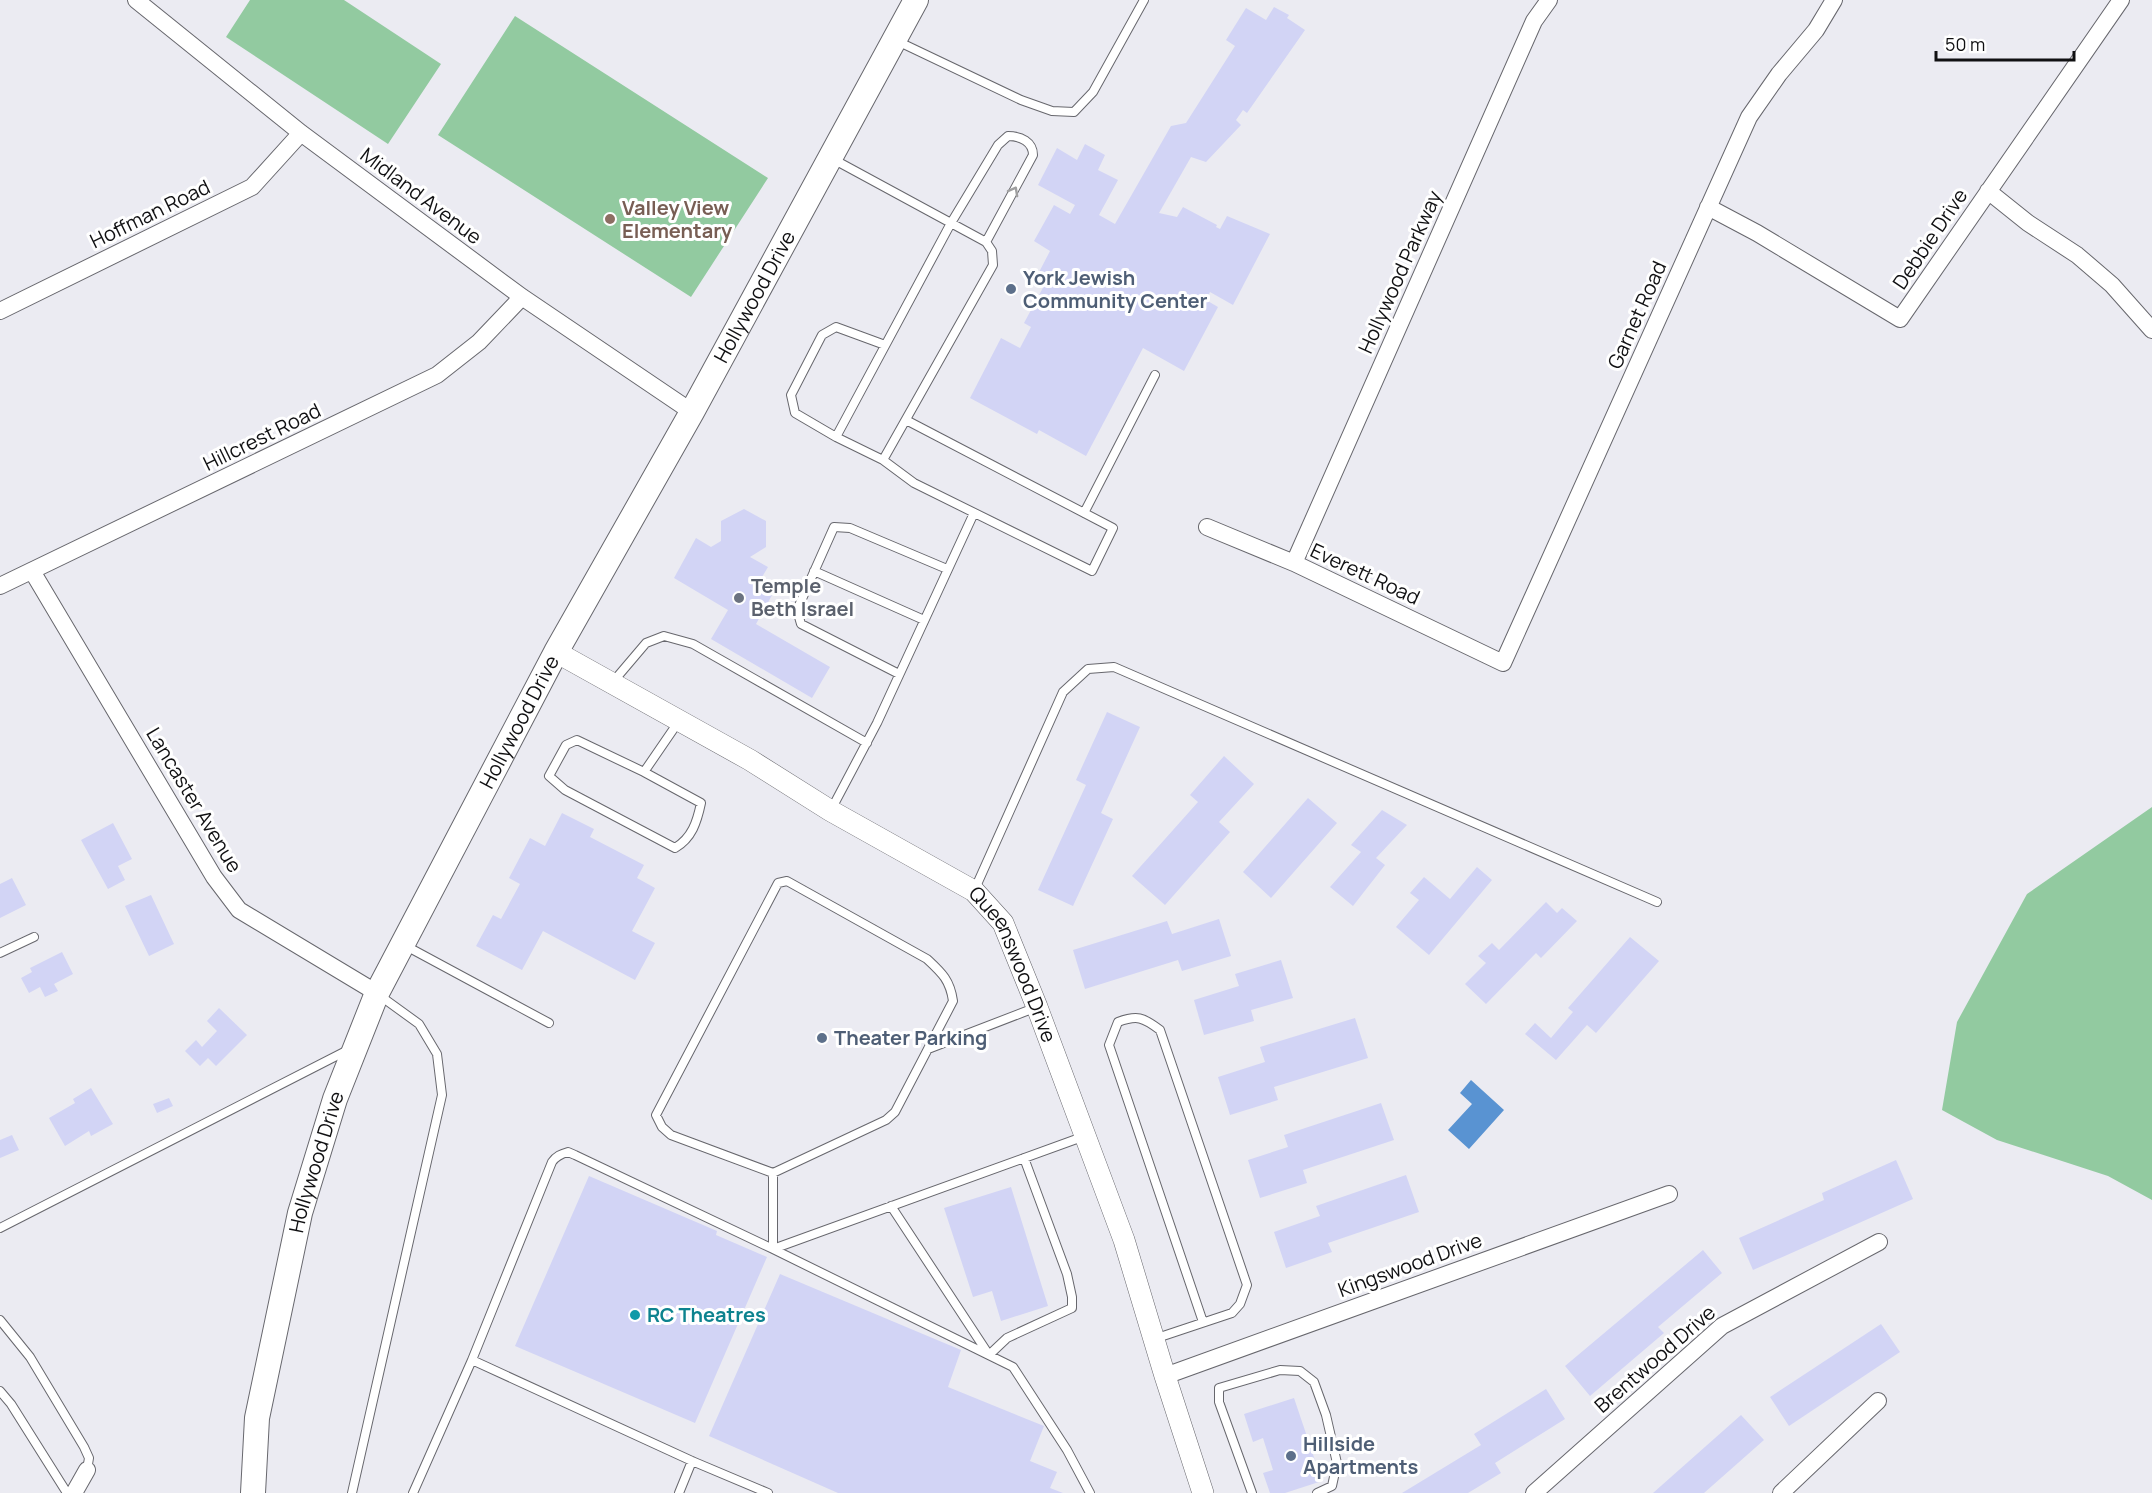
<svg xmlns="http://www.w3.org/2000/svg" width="2152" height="1493" viewBox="0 0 2152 1493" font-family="Manrope,sans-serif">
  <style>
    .green { fill: #92caa0 }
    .water { fill: #5993d2 }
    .building { fill: #d2d4f5 }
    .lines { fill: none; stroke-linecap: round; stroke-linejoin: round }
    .service-casing { stroke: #67676d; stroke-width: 10 }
    .minor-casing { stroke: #67676d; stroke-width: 18 }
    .tertiary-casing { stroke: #67676d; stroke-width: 22 }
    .secondary-casing { stroke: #67676d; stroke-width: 26 }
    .service { stroke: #fff; stroke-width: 8 }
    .minor { stroke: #fff; stroke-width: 16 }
    .tertiary { stroke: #fff; stroke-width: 21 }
    .secondary { stroke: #fff; stroke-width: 24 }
    .oneway { stroke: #9f9fa0 }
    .education-dot { fill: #8d6e63; stroke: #fff; stroke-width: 2 }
    .service-dot { fill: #5c6f8a; stroke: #fff; stroke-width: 2 }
    .worship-dot { fill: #6b7280; stroke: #fff; stroke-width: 2 }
    .culture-dot { fill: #0f9aa8; stroke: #fff; stroke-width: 2 }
    .labels { text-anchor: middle; stroke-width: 6; stroke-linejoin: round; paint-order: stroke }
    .street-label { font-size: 20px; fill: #101012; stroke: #fff }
    .education-label { font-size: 20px; font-weight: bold; fill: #785e54; stroke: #fff; text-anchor: start }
    .service-label { font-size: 20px; font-weight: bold; fill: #4e5e75; stroke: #fff; text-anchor: start }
    .worship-label { font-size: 20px; font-weight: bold; fill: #5b616d; stroke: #fff; text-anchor: start }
    .culture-label { font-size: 20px; font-weight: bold; fill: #0d838f; stroke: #fff; text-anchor: start }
  </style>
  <rect width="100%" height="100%" fill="#ebebf2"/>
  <path class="green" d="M250,0H344L441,64L388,144L226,37Z
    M515,16L768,178L691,297L438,135Z
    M2152,807V1200L2108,1176L1997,1140L1942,1110L1957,1022L2027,894Z"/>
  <path class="water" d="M1471,1080L1504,1110L1469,1149L1448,1130L1472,1104L1460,1093Z"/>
  <path class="building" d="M1274,7L1289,15L1287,18L1305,30L1247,113L1243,110L1236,120L1241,125L1206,162L1191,157L1159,213L1177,217L1183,207L1217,225L1216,227L1220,229L1227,216L1270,234L1233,305L1210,292L1206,300L1218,307L1184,371L1143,348L1086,456L1039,430L1037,434L970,398L1001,338L1020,348L1031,327L1024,323L1045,284L1036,278L1050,251L1034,241L1054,205L1070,214L1075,205L1038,185L1057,148L1077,160L1085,144L1105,155L1098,170L1118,180L1099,215L1115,224L1171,126L1186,123L1235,46L1226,40L1246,8L1266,20Z
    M744,509L766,521V547L750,557L768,567L762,577L777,586L756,624L830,667L812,698L711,639L728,610L674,578L696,538L711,547L721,541V521Z
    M1107,712L1140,727L1101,813L1113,819L1073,906L1038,890L1086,785L1076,780Z
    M1224,756L1254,784L1219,822L1230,832L1165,905L1132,876L1198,802L1190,795Z
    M1308,798L1337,823L1271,898L1243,872Z
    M1382,810L1407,825L1376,858L1385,865L1353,906L1330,887L1361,852L1351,845Z
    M562,813L594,829L590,837L644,865L637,878L655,888L632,931L655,943L635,980L543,931L522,970L476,946L493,915L501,919L520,884L509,878L530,838L545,846Z
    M113,823L132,859L118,866L125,880L108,889L81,840Z
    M1477,867L1492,880L1429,955L1396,927L1419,900L1410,893L1424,877L1450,899Z
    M12,878L26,905L0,918V884Z
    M151,895L174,944L149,956L125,906Z
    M1546,902L1557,913L1562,908L1577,921L1541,958L1536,953L1486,1004L1465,984L1486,963L1478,956L1492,943L1499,950Z
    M1219,919L1231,956L1182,971L1178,960L1085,989L1073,950L1167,921L1172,934Z
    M1630,937L1659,961L1596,1033L1587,1025L1556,1060L1525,1034L1535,1023L1551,1038L1573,1012L1568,1008Z
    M62,952L73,974L54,984L58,991L45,997L40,987L29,993L21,978L32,972L30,968Z
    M1281,960L1293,998L1251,1010L1254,1021L1204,1035L1194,1000L1239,986L1235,974Z
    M219,1008L247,1035L216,1066L208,1058L200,1066L185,1051L196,1040L202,1047L217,1031L207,1021Z
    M1355,1018L1368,1058L1274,1087L1278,1100L1230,1115L1218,1077L1265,1062L1260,1047Z
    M91,1088L113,1124L91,1136L89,1131L65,1146L49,1118L75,1103L73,1099Z
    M169,1098L173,1106L157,1113L153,1104Z
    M1381,1103L1394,1140L1303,1170L1307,1183L1260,1198L1248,1160L1288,1147L1284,1135Z
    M12,1135L19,1150L0,1158V1140Z
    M1896,1160L1913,1199L1753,1270L1739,1238L1824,1200L1822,1193Z
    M1406,1175L1419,1212L1328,1243L1332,1252L1286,1268L1274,1232L1320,1216L1316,1206Z
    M589,1176L717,1231L716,1235L767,1257L695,1423L515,1346Z
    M1011,1187L1048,1306L1001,1321L992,1291L973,1297L944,1208Z
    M1703,1250L1722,1273L1658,1327L1664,1333L1590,1396L1565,1366Z
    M780,1274L961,1350L948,1387L1044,1426L1030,1461L1057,1472L1050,1488L1063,1493H838L709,1436Z
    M1881,1324L1900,1352L1789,1426L1770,1397Z
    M1546,1389L1565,1419L1495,1463L1501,1473L1468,1493H1402L1481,1445L1474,1434Z
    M1294,1398L1322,1481L1285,1493H1270L1263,1473L1273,1470L1263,1438L1253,1442L1244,1414Z
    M1741,1415L1764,1440L1704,1493H1653Z"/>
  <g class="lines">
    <g class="service-casing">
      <path id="service" d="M895,40L1021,100L1052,111L1074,112L1093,92L1144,0
        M831,158L986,242L992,251L993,265L883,460L836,437L951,223L998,145L1008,136C1021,136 1033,142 1033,155L986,242
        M836,437L795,413L791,395L822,335L836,327L885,345
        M883,460L914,483L1092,571L1113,528L906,420
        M1084,513L1155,375
        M814,571L924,620
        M899,674L801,624L797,610L834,527L850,528L947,569
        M612,683L646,643L664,636L693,644L867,743
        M644,772L701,803C697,822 692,838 675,848L565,790L549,776L566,745L577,740L644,772L679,721
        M831,810L877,723L974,513
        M787,881L927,959C942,973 950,980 953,1001L895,1112L886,1120L773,1173L671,1135L662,1127L656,1115L778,883Z
        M974,891L1063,692L1088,669L1114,667L1657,902
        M406,946L549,1023
        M0,953L34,937
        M928,1049L1037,1007
        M773,1173V1249L1013,1367L1067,1450L1090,1493
        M891,1206L989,1355L1007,1338L1072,1308V1297L1067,1274L1024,1158
        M0,1228L350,1049
        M0,1320L30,1357L84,1447L89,1458L87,1470
        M1154,1339L1232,1313L1240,1304L1247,1285L1160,1030C1143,1017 1137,1015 1118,1022L1109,1045L1203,1322
        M472,1360L552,1162C556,1156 561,1154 568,1152L575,1155L773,1249L1085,1136
        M0,1391L11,1404L67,1493
        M352,1493L442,1095L437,1054L419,1024L379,995
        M413,1493L472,1360L692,1461L768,1493
        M679,1493L692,1461
        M1252,1493L1219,1402V1388L1280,1370L1300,1371L1314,1382L1326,1415L1337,1463L1332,1486L1317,1493"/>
    </g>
    <g class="minor-casing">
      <path id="minor" d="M136,0L301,133L522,297L692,412
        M1988,191L2028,223L2077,255L2112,285L2152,330
        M1708,207L1757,233L1900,319L2121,0
        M0,311L252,187L301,133
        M1207,527L1294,563L1503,663L1749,117L1779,74L1816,30L1834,0
        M1294,563L1534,21L1549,0
        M32,571L214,877L239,910L377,993
        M0,586L437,375L479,342L522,297
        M1165,1376L1669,1194
        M74,1493L87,1470
        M1534,1493L1722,1326L1879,1242
        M1781,1493L1878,1401"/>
    </g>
    <g class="tertiary-casing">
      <g id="tertiary">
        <path id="s1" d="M556,652L750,760L831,811L974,891L1003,923L1037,1007L1124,1240L1165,1376L1203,1493"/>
      </g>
    </g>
    <g class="secondary-casing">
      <g id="secondary">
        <path id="s2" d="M253,1493L257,1418L300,1213L335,1099L377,993L556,652L692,412L916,0"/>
      </g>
    </g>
    <use href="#service" class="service"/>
    <use href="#minor" class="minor"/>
    <use href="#tertiary" class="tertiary"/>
    <use href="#secondary" class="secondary"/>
  </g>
  <defs><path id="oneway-chevron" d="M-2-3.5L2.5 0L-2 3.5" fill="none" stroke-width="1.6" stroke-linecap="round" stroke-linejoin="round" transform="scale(1.5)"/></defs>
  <use class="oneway" href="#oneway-chevron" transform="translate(1014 191) rotate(-61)"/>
  <circle class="education-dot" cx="610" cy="219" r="6"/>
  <g class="service-dot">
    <circle cx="1011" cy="289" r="6"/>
    <circle cx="822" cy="1038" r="6"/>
    <circle cx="1291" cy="1456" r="6"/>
  </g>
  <circle class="worship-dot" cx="739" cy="598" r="6"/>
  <circle class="culture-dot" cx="635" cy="1315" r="6"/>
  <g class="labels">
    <g class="street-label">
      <text transform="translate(421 196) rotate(37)" y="7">Midland Avenue</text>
      <text transform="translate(150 214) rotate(-26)" y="7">Hoffman Road</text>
      <text transform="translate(1930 239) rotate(-56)" y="7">Debbie Drive</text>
      <text transform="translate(1400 272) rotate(-66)" y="7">Hollywood Parkway</text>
      <text dy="7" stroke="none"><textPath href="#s2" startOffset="1310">Hollywood Drive</textPath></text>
      <text transform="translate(1637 315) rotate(-66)" y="7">Garnet Road</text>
      <text transform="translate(262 437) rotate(-26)" y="7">Hillcrest Road</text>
      <text transform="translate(1365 574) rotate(25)" y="7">Everett Road</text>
      <text dy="7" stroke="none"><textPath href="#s2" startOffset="824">Hollywood Drive</textPath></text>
      <text transform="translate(194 800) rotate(59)" y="7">Lancaster Avenue</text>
      <text dy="7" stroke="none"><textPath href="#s1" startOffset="566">Queenswood Drive</textPath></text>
      <text dy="7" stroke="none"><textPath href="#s2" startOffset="338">Hollywood Drive</textPath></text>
      <text transform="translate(1410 1265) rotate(-20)" y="7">Kingswood Drive</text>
      <text transform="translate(1655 1359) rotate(-41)" y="7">Brentwood Drive</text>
    </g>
    <g class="education-label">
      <text x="622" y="215">Valley View<tspan x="622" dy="23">Elementary</tspan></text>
    </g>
    <g class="service-label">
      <text x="1023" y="285">York Jewish<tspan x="1023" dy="23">Community Center</tspan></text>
      <text x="834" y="1045">Theater Parking</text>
      <text x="1303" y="1451">Hillside<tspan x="1303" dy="23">Apartments</tspan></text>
    </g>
    <g class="worship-label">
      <text x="751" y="593">Temple<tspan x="751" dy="23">Beth Israel</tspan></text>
    </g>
    <g class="culture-label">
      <text x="647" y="1322">RC Theatres</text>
    </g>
  </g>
  <path d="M1936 51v9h138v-9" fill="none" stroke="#101012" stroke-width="3"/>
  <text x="1945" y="51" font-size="18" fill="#101012" stroke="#ffffff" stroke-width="4.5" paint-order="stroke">50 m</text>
</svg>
